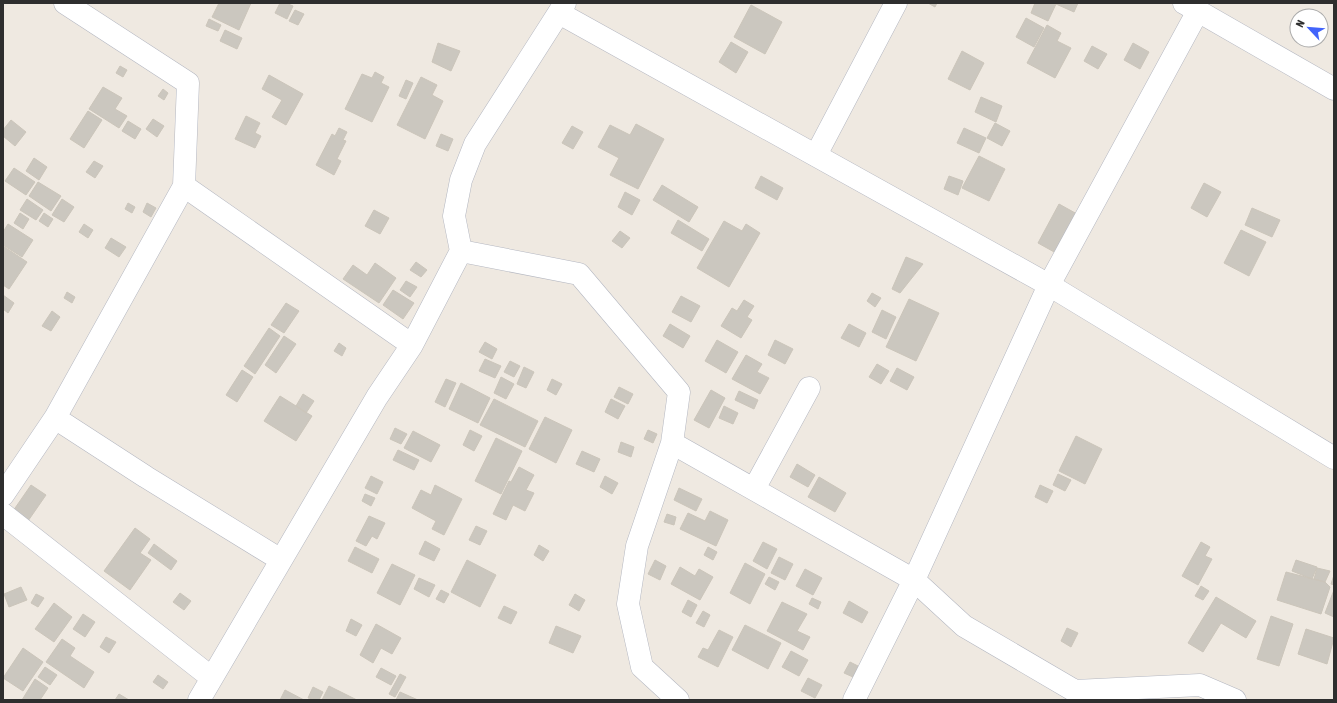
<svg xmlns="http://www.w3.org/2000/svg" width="1337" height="703" viewBox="0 0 1337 703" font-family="'Asap Condensed',sans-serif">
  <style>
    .building { fill: #cbc7bf; stroke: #cbc5ba }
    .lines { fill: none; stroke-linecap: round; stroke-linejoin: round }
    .minor-casing { stroke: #b4b7c1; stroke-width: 23 }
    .tertiary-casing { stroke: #b4b7c1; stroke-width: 23 }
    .minor { stroke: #fff; stroke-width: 22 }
    .tertiary { stroke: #fff; stroke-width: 22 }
  </style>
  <rect width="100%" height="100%" fill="#efe9e1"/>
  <path class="building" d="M219,3H251L239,30L212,17Z
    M280,3H286L293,6L287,19L275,13Z
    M928,3H937L935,7Z
    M1035,3H1078L1074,12L1056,4L1048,21L1031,13Z
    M751,5L782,22L765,54L734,37Z
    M295,10L304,14L298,25L289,21Z
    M1026,18L1044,28L1034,47L1016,37Z
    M209,19L221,25L218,31L206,26Z
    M1047,25L1061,33L1057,41L1071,48L1055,78L1027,63Z
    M225,30L242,38L237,49L220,41Z
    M731,42L748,52L736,73L719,62Z
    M438,43L460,51L451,71L432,62Z
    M1133,43L1149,52L1140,69L1124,60Z
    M1092,46L1107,54L1098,69L1084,61Z
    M962,51L984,63L970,90L948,79Z
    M120,66L127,70L123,77L116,73Z
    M375,72L384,77L381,83L389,87L372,122L345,109L362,74L372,78Z
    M269,75L303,94L286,125L272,117L282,100L262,89Z
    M421,77L437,85L432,95L443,101L425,139L397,125Z
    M406,80L413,83L406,99L399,96Z
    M103,87L122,98L115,109L127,116L119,128L89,109Z
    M163,89L168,93L164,100L158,96Z
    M981,97L1002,106L996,122L975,112Z
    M88,111L102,120L84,148L70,139Z
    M246,116L260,123L255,133L261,136L255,148L235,139Z
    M153,119L164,126L157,137L146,129Z
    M11,120L26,132L15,146L3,136V130Z
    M128,121L141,129L135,139L122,131Z
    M995,123L1010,131L1002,146L987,138Z
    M636,124L664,139L638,189L610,175L619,158L598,147L610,125L630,135Z
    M572,126L583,132L573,149L562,143Z
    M339,128L347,132L343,140L346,141L337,159L341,161L334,175L316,165L332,134L335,136Z
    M964,128L986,138L979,153L957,143Z
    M441,134L453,139L448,151L436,146Z
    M979,156L1005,169L989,201L962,188Z
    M34,158L47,167L39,180L26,171Z
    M94,161L103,166L95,178L86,172Z
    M14,168L35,182L26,195L5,181Z
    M761,176L783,188L777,200L755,188Z
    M949,176L963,181L958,195L944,189Z
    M38,182L61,196L51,211L29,196Z
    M1204,183L1221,192L1207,217L1191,208Z
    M662,185L698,207L689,222L653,200Z
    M625,192L640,200L632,215L618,207Z
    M27,199L43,210L36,220L20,210Z
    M62,199L74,207L64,222L52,215Z
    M128,203L135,207L132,213L125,209Z
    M147,203L156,208L151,217L143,212Z
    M1059,204L1077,214L1056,253L1038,243Z
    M1252,208L1280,220L1272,237L1245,225Z
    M374,210L389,218L380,234L365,226Z
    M20,213L29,219L23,229L14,223Z
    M44,213L53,219L48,227L39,221Z
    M678,220L709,239L702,251L671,233Z
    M724,221L742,231L746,224L760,233L729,287L697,268Z
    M8,224L33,240L22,257L3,245V232Z
    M84,224L93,230L88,238L79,232Z
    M1241,230L1266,242L1249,276L1224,263Z
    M620,231L630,238L622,248L612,241Z
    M111,238L126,247L119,257L105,248Z
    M3,246L27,262L9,289L3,285Z
    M906,257L923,264L900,293L892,289Z
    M416,262L427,270L421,277L410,270Z
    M375,263L396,278L379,303L343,279L353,265L367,275Z
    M406,281L417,287L410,297L400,290Z
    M393,290L414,303L403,319L383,305Z
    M67,292L75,297L72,303L64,298Z
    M872,293L881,298L875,307L867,301Z
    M3,295L14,303L8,313L3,309Z
    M681,296L700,306L691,322L672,312Z
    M909,299L939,313L916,361L886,347Z
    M744,300L754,306L747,317L752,320L741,338L721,326L732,308L737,311Z
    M286,303L299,311L284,333L271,325Z
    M882,310L896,317L886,339L872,332Z
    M52,311L60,317L51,331L42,326Z
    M670,324L690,336L683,348L663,336Z
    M849,324L866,333L859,347L841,338Z
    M269,328L280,336L255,374L244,366Z
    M284,336L296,344L276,373L265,365Z
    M717,340L738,352L726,373L705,361Z
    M775,340L793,349L785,364L768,355Z
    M485,342L497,349L492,359L479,352Z
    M339,343L346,348L342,356L334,351Z
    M746,355L762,364L757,372L769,378L760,394L732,379Z
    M485,359L501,366L495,378L479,371Z
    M510,361L520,366L514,377L504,372Z
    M877,364L889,371L881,384L869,377Z
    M524,367L534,372L526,388L517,384Z
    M897,368L914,377L907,390L890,381Z
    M242,370L253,377L237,402L226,395Z
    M501,377L514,384L506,399L494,393Z
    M446,379L456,383L445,407L435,402Z
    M552,379L562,384L556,395L547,390Z
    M461,383L490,398L478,423L449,409Z
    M619,387L633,394L628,404L614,397Z
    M711,390L725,398L709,428L694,420Z
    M739,391L758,400L754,409L735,400Z
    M303,394L314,401L306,413L296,406Z
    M280,396L312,416L296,441L264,421Z
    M494,399L538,421L525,447L480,425Z
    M611,399L625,406L618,419L605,412Z
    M724,406L738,413L733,424L719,418Z
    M545,417L572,430L556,463L529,449Z
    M395,428L407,434L401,444L390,439Z
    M470,430L482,436L474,451L463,445Z
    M648,430L657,434L653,443L644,439Z
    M413,431L440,445L431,462L404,448Z
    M1076,436L1102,449L1085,484L1059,471Z
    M496,438L522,451L501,494L475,481Z
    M621,442L634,447L631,457L618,452Z
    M398,450L419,460L414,470L393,460Z
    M582,451L600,459L594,472L576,464Z
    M797,464L815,475L808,487L790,477Z
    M519,467L534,475L526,490L534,493L525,511L513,505L506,520L493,514L509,481L511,482Z
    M1058,474L1071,480L1065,491L1053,485Z
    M371,476L383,482L377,494L365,488Z
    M605,476L618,483L612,494L600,487Z
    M819,477L846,493L835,512L808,497Z
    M31,485L46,495L28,521L13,511Z
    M435,485L462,499L444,535L432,529L436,521L412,508L421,490L431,495Z
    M1040,485L1053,491L1047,503L1035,497Z
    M679,488L702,499L696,511L674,500Z
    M365,494L375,498L371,506L362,501Z
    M710,511L728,520L716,546L680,529L688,513L705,521Z
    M667,514L676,517L674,525L664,522Z
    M369,516L385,523L377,539L372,536L366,546L356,541Z
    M476,526L487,531L480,545L469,540Z
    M135,528L150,539L140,553L151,560L130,590L104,571Z
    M425,541L440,549L434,561L419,554Z
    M763,542L777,549L767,569L753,561Z
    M1201,542L1210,547L1205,556L1212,559L1198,585L1182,576Z
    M154,544L177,561L171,570L148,553Z
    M539,545L549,551L543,561L534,555Z
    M355,547L379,559L372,573L348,561Z
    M708,547L717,552L713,560L704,555Z
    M779,557L793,564L785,580L771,573Z
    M467,560L496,575L480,607L451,592Z
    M655,560L666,566L660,580L648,574Z
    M1296,560L1317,567L1312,579L1292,571Z
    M745,563L765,574L750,604L730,593Z
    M392,564L415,575L400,605L377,593Z
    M680,567L695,576L699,569L713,577L700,600L671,584Z
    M1317,568L1330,571L1325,582L1314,579Z
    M805,569L822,578L813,595L796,586Z
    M1286,572L1325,582L1330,587L1321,614L1277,600Z
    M1334,575V585L1331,584Z
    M769,577L779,582L775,590L765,584Z
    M419,578L435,585L429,597L414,589Z
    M1201,586L1209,591L1203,600L1195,596Z
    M21,587L27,600L9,607L4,594Z
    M441,590L449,594L444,603L436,599Z
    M1334,590V617L1325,613Z
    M180,593L191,601L184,610L173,602Z
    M36,594L44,598L38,607L31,603Z
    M575,594L585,600L579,611L569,605Z
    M1216,597L1256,621L1246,638L1221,623L1203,652L1188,643Z
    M812,598L821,602L818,609L809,604Z
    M688,600L697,605L691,617L682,612Z
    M849,601L868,612L862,623L843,613Z
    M782,602L807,614L797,631L810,637L803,650L767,631Z
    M54,603L72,617L54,642L35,629Z
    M504,606L517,612L511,624L498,618Z
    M703,611L710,615L704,627L696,623Z
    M83,614L95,622L85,637L73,629Z
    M1271,616L1293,624L1279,666L1257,659Z
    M351,619L362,625L356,636L346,631Z
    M376,624L401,638L392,654L381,648L373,663L360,655Z
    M745,625L781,643L768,669L732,650Z
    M556,626L581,636L573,653L549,643Z
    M1067,628L1078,633L1071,647L1061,641Z
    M1306,629L1334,638L1327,664L1298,654Z
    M719,630L733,637L718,667L698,657L703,648L708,650Z
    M106,637L116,642L109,653L100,647Z
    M62,639L75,648L70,656L94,672L84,688L46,662Z
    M23,648L43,662L23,691L3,678Z
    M791,651L808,660L799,676L782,667Z
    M850,662L858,666L853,677L844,673Z
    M45,667L57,675L50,685L38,677Z
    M381,668L396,676L391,685L376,677Z
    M400,674L406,677L395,697L389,694Z
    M158,675L168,682L163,689L153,682Z
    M808,678L822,685L815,698L801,691Z
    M35,679L48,688L40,700H22Z
    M329,686L357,700H322Z
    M313,687L323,692L319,700L308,698Z
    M285,690L304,700H280Z
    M400,692L418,700H396Z
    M119,694L129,700H115Z"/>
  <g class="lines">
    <g class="minor-casing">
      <path id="minor" d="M65,3L188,83L184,186L412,345
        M1184,3L1334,89
        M816,155L896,3
        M461,251L579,274L679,392L672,443L637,546L628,604L642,667L678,700
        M55,418L146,477L281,560
        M672,443L914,580L964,626L1075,691L1200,685L1235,700
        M754,489L809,388
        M3,495L55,418L184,186
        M3,514L212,678
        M199,700L377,397L412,345L461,251L454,216L461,180L475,144L565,3
        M854,700L914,580L1049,285L1198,11"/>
    </g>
    <g class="tertiary-casing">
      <path id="tertiary" d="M559,13L1049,285L1334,458"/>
    </g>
    <use href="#minor" class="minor"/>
    <use href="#tertiary" class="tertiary"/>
  </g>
  <rect width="1337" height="703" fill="none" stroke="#2e2e2e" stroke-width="8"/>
  <g transform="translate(1309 28) rotate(296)"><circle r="19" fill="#ffffff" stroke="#ababab"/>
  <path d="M0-3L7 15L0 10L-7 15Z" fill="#4264fb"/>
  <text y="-6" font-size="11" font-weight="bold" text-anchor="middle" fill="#2e2e2e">N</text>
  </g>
</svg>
